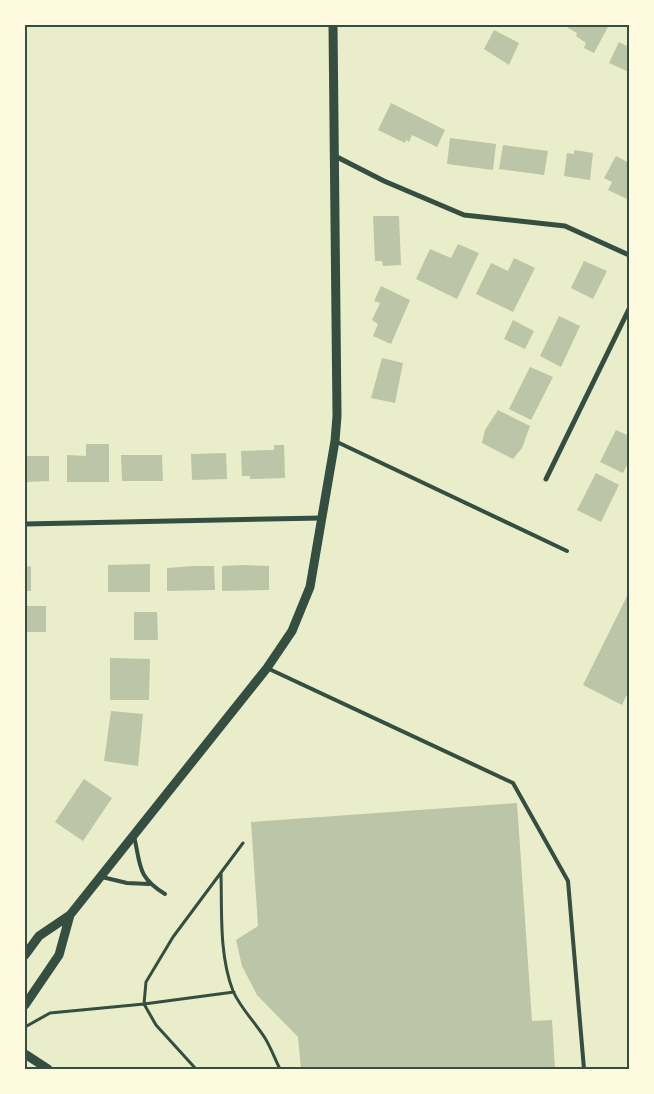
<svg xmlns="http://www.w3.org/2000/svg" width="654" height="1094" viewBox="0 0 654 1094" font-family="Roboto,sans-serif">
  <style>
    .building { fill: #bcc5a7 }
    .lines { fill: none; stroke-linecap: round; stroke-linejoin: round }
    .path { stroke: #344e41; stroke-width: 3 }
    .service { stroke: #344e41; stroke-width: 4 }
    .minor { stroke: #344e41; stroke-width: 5 }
    .tertiary { stroke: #344e41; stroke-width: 9 }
    .neatline { fill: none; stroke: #344e41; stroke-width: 2 }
  </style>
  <rect width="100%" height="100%" fill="#e9edc9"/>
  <path class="building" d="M569,25H609L594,53L584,48L586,43L576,36L577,33L568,28Z
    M494,30L519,43L509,65L484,49Z
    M619,42L629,47V72L609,63Z
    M391,103L445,130L437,147L412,135L409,142L406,140L405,143L378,130Z
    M450,138L496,144L493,170L447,164Z
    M503,145L548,151L544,175L499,169Z
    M574,150L593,153L590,180L564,176L567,153L574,154Z
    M616,156L629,163V200L608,190L612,182L604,178Z
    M373,216H399L401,265L383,266L382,261H375Z
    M458,244L479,253L457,299L416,279L430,249L451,258Z
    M514,258L535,268L513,312L476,294L491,263L508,271Z
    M584,261L607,271L593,299L571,288Z
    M381,286L410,300L391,344L373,336L378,324L372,320L380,303L374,301Z
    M559,316L580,326L561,367L540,356Z
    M513,320L534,331L525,349L504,339Z
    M382,358L403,363L395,403L371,398Z
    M530,367L553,377L531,420L509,409Z
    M498,410L530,426L522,448L513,459L482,443L485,430Z
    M616,430L629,436V461L623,473L600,462Z
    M86,444H109V482H67V455L86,456Z
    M274,445H284L285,478L250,479V476H242L241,451L274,450Z
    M226,453L227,479L192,480L191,454Z
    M121,455H162L163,481H122Z
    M25,456H49V481L25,482Z
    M596,473L619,485L601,522L577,510Z
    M150,564V592H108V565Z
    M243,565L269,566V590L222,591V566Z
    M31,566V591H25V567Z
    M193,566H214L215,590L167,591V568Z
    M629,592V690L622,705L583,685Z
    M25,606H46V632H25Z
    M134,612H157L158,640H134Z
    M110,658L150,659L149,700H110Z
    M111,711L143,714L138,766L104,761Z
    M84,779L112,798L83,841L55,822Z
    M517,803L532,1021L552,1020L555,1069H301L298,1037L257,995L242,966L236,940L258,926L251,822Z"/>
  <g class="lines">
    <path class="path" d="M221,873C222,911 219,955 233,991C241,1009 255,1022 265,1038C271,1048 275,1059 280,1069
      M25,1027L50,1013L144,1004L234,992
      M196,1069L156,1025L144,1004L146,982L173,937L243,843"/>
    <path class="service" d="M335,441L567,551
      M267,668L513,783L568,881L584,1069
      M134,836C141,866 137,877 165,894
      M102,877L127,883L149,884"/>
    <path class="minor" d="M335,156L384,181L464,215L565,226L629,255
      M546,479L629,309
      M25,524L322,518"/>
    <path class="tertiary" d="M25,955L39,936L70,915L267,668L292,631L310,587L335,441L337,416L333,25
      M25,1005L59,955L70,915
      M25,1054L48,1069"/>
  </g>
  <rect width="654" height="1094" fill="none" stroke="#fefae0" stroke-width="52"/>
  <rect x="26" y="26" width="602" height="1042" class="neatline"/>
</svg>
